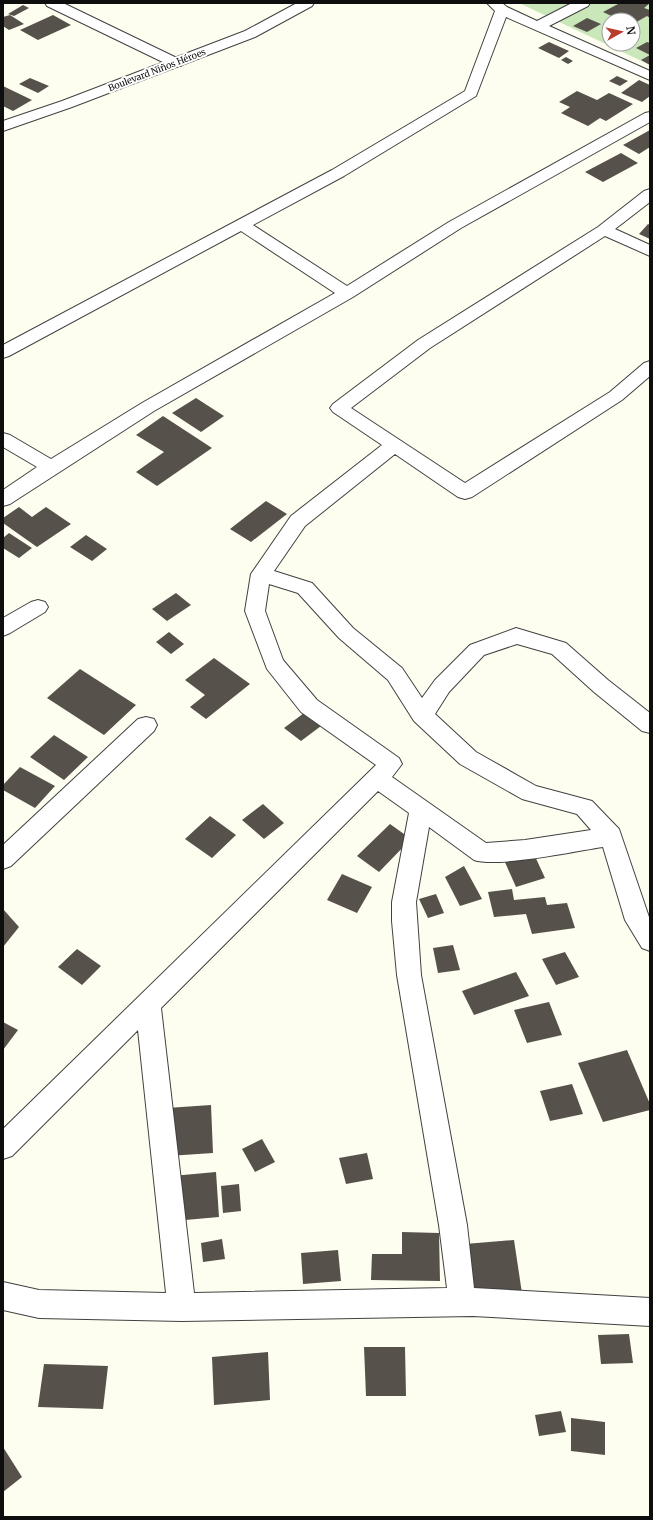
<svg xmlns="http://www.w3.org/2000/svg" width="653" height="1520" viewBox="0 0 653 1520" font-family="Merriweather,serif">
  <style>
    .green { fill: #cae7ba; fill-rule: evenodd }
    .building { fill: #56514b }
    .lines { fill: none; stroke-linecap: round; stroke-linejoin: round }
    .minor-casing { stroke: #414141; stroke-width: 2 }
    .tertiary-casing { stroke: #414141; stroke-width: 2 }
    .minor { fill: #fff; fill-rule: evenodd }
    .tertiary { fill: #fff; fill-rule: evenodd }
    .labels { text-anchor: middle; stroke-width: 4; stroke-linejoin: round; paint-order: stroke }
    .far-street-label { font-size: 9px; fill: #0e0e0e; stroke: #fff }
  </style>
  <rect width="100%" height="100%" fill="#fefef0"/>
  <path class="green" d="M519,3H650V65ZM609,20H633V44H609Z"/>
  <path class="building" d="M620,3H650L644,8L650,10V18L647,16L633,24V20H620L603,12Z
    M23,5L29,8L14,16L8,14Z
    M10,15L24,24L9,30L3,26V17Z
    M53,15L71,25L38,40L20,30Z
    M587,18L601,24L587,32L573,26Z
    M549,42L569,51L559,58L538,48Z
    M647,42L650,43V55L636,48Z
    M615,44H633L626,48Z
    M650,55V65L641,60Z
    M566,57L573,61L568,64L561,60Z
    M617,76L628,81L620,86L609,81Z
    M30,78L49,86L38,93L19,84Z
    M639,80L650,85V96L642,102L621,93Z
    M3,86L32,100L13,111L3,106Z
    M577,91L597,100L609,93L633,104L606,121L600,118L588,126L561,113L570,107L559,102Z
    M650,130V147L639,154L623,145Z
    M621,153L638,163L603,182L585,172Z
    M648,224L650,225V239L639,234Z
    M196,398L224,416L201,432L172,413Z
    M163,416L212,448L157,486L136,472L164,452L136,435Z
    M266,501L287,514L251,542L230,529Z
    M19,507L32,517L46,507L71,524L37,547L3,523V518Z
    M9,533L32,548L19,558L3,548V538Z
    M86,535L107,549L92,561L70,547Z
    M176,593L191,605L167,621L152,609Z
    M169,632L184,644L171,654L156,642Z
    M214,658L250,684L206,719L190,707L205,695L185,680Z
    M80,669L136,705L104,735L47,698Z
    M304,713L321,726L301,741L284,728Z
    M54,735L88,757L64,780L30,757Z
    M20,767L55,786L35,808L3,790V785Z
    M263,804L284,823L264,839L242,820Z
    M210,816L236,835L212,858L185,839Z
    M390,824L411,839L379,872L357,856Z
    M533,852L545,878L516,887L504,860Z
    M464,866L482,899L460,906L445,877Z
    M342,874L372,887L357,913L327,900Z
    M512,889L514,900L545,897L547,905L567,903L575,928L532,934L526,914L494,917L488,892Z
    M436,894L444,913L428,918L419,899Z
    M3,909L19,927L3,947Z
    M453,945L460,970L438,973L433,948Z
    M77,949L101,966L82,985L58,967Z
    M565,952L579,977L556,985L542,959Z
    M516,972L529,996L474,1015L462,991Z
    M549,1002L562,1035L527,1043L514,1010Z
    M3,1022L18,1030L3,1050Z
    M627,1050L650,1104V1110L603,1122L578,1063Z
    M572,1084L583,1114L550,1121L540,1091Z
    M211,1105L213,1153L168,1156L167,1108Z
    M262,1139L275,1162L255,1172L242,1149Z
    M367,1153L373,1179L346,1184L339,1158Z
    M216,1172L219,1217L174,1221L172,1176Z
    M239,1184L241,1211L223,1213L221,1186Z
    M402,1232L439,1233L440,1281L371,1280L372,1254H402Z
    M222,1239L225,1259L203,1262L201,1243Z
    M514,1240L523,1300L474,1298L465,1244Z
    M338,1250L341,1281L303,1284L301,1253Z
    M629,1334L633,1363L601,1364L598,1335Z
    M364,1347H405L406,1396H366Z
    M268,1352L270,1400L214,1405L212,1357Z
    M44,1364L108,1366L103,1409L38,1407Z
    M561,1411L566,1432L539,1436L535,1415Z
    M571,1418L605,1422V1455L571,1451Z
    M3,1447L22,1477L3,1492Z"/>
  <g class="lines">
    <g class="minor-casing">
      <path id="minor" d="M45,3H63L181,60L183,63L181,66H171L47,6Z
        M487,3H502L507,7L537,21L572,3H590L588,6L549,26L650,71V80L506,17L476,96L344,176L253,225L347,286L449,222L645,113L650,112V122L461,228L353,297L154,411L10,504L3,506V490L37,467L3,447V433L10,435L51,459L142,403L335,293L241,231L9,356L3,358V345L332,170L465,91L495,11Z
        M650,189V202L615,229L650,245V256L605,236L430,348L351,408L465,483L610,392L644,363L650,361V376L622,400L472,497L465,499L458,497L395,454L305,526L274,571L312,583L353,628L402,668L422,698L435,680L470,645L516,628L566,643L608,680L650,713V733L642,731L594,692L552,654L517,644L484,655L449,692L435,714L476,752L536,786L592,801L619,829L650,920V951L642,948L625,920L603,847C575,851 497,868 474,860L429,827L416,902L421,975L467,1225L474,1288L650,1298V1326L473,1316L182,1321L39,1318L3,1310V1282L39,1290L166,1293L138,1030L12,1156L3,1159V1129L376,765L301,712L267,669L245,611L251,574L291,516L382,445L333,412L330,408L333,404L418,340L598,227L644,191ZM269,584L298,593L339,638L388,680L414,721L460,764L522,799L577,814L591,830L525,840L486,843L392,777L402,764L399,758L317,700L283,660L265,611ZM378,791L409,813L392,902V921L397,975L439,1225L447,1288L194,1293L161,1008Z
        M38,600L45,602L48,607L45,612L10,633L3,636V618L31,602Z
        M146,717L154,719L157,725L154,731L11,866L3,869V845L138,719Z"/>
    </g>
    <g class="tertiary-casing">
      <path id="tertiary" d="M297,3H314L312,6L255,37L72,107L3,131V121L62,101L245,31Z"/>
    </g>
    <use href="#minor" class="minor"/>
    <use href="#tertiary" class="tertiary"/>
  </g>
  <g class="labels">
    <g class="far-street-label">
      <text transform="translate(157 70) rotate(-21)" y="3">Boulevard Niños Héroes</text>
    </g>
  </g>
  <rect width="653" height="1520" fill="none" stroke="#0e0e0e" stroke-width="8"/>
  <g transform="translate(621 32) rotate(82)"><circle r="19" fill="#ffffff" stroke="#9f9f9f"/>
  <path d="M0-3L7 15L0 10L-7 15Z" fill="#b83d2c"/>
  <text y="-6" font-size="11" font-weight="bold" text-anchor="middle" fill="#0e0e0e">N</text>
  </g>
</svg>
